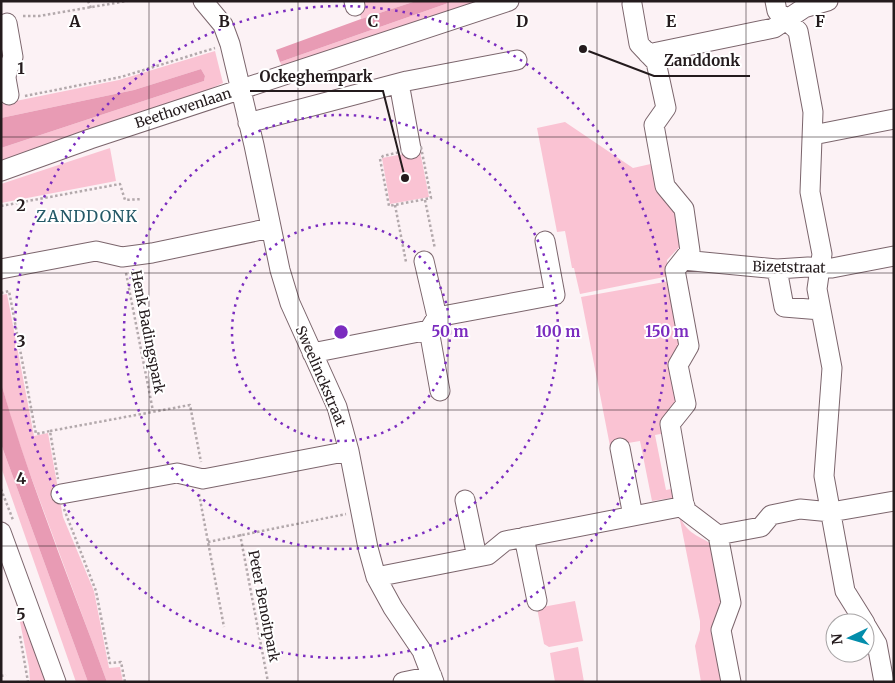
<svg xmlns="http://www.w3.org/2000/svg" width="895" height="683" viewBox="0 0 895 683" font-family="Merriweather,serif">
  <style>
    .green { fill: #fac3d3 }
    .water { fill: #e89bb4 }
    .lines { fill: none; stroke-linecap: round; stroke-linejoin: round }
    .minor-casing { stroke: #7b656c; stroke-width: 21 }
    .path { stroke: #b3a9ac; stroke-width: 2.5; stroke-dasharray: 2.5 2.5; stroke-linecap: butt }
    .minor { stroke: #fff; stroke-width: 19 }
    .grid { fill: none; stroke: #241b1d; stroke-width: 1; stroke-opacity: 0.55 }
    .ring { fill: none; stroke: #7b2cbf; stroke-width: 2.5; stroke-dasharray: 2.5 5 }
    .labels { text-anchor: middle; stroke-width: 4; stroke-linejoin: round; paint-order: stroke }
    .street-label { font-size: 14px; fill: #241b1d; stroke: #fff }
    .quarter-label { font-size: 16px; letter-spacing: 1px; fill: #245867; stroke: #fff }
    .grid-label { font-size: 16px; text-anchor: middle; font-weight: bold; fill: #241b1d; stroke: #fff; stroke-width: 4; stroke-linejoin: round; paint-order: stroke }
    .centre { fill: #7b2cbf; stroke: #fff; stroke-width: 2.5 }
    .ring-label { font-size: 15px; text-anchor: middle; font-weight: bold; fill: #7b2cbf; stroke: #fff; stroke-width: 4; stroke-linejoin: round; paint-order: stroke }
    .leader { fill: none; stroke: #241b1d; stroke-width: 2 }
    .callout-dot { fill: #241b1d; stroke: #fff; stroke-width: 2 }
    .callout-label { font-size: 15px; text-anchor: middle; font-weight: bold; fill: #241b1d; stroke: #fff; stroke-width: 4; stroke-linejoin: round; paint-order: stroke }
  </style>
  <rect width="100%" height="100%" fill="#fcf2f5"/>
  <path class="green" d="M358,1H416L361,19Z
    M454,1H497L284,71L280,62Z
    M215,51L223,83L212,88L213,90L1,161V148L204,81L205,76L201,69L134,90L1,118V104L119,80Z
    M565,122L633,168L655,163L682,213L687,239L667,260L669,276L580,294L574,268H572L565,231L557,232L537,128Z
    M110,148L116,181L1,203V184Z
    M420,151L429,197L390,204L382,158Z
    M670,281L683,346L679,402L666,433L655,435L666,490L676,488L678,497L652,501L640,441L610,446L581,297Z
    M7,294L34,436L48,433L63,517L94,591L109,668L120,667L123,682H107L30,474L14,428L1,383V295Z
    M1,444L88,682H76L1,467Z
    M679,515C689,538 702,535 718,549L726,682H701L695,646L700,630V621Z
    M14,592L48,682H30L29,667Z
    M575,601L583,641L549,647L544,644L537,608Z
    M578,647L584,682H555L550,653Z"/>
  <path class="water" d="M416,1H454L280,62L276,50L361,19Z
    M201,69L205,76L204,81L1,148V118L134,90Z
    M1,383C30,484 71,583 107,682H88L1,444Z"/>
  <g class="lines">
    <g class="minor-casing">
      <path id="minor" d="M203,1L223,25L230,44L254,145L280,270L290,303L337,407L349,451L368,548L376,577L393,608L422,651L434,682
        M354,1L355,6
        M775,1L777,11L798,31L813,112L810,192L822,254L817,289L832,368L824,476L845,591L865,623
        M632,4L639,44L656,62L666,108L654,125L665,186L684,209L690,251L675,270L689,346L678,365L686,404L670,424L685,510L718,535L731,603L721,630L731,682
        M7,23L13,57L7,71L6,78L9,95
        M648,54L774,28L804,8L828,1
        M399,83L411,149
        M248,123L407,81L517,60
        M813,135L894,119
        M1,171L90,139L509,1
        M683,260L777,269L808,267L832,268L894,256
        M424,261L437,317
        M1,269L96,251L122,257L152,253L271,228
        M777,269L784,307L821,310
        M429,330L440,391
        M312,353L429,330L437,317L555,295L545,241
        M620,448L633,516
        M61,494L177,473L203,479L349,451
        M465,500L477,557
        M1,532L56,682
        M718,535L761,527L771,515L800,509L831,512L894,501
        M524,537L537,601
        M376,577L488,555L505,541L685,506
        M865,624L877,644L884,682
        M403,682L432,676"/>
    </g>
    <path class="path" d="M88,1L91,8
      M23,16H39L127,1
      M25,96L121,77L215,48
      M421,147L431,198L389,206L380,159L383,156Z
      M425,200L435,249
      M395,205L406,262
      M1,206L120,184L125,200L142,199
      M126,273L153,411
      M1,293L9,291L36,434L50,431L58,479
      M50,431L190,405L201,462
      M1,489L13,520
      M199,494L224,627
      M64,509L96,591L110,663L121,662L125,682
      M240,534L268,682
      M208,542L346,514
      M20,636L28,682
      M1,676L6,675"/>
    <use href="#minor" class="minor"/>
  </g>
  <path class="grid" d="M149,1V682M298,1V682M448,1V682M597,1V682M746,1V682M1,137H894M1,273H894M1,410H894M1,546H894"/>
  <g class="ring">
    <circle cx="341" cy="332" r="109"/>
    <circle cx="341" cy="332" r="217"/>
    <circle cx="341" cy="332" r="326"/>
  </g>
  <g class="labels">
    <g class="street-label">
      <text transform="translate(183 108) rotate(-18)" y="5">Beethovenlaan</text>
      <text transform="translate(789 267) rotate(1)" y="5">Bizetstraat</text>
      <text transform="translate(148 332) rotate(79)" y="5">Henk Badingspark</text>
      <text transform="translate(321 376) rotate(67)" y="5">Sweelinckstraat</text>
      <text transform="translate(264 606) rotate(79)" y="5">Peter Benoitpark</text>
    </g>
    <g class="quarter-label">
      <text x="87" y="222">ZANDDONK</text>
    </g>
  </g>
  <g class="grid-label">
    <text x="75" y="27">A</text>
    <text x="224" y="27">B</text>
    <text x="373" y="27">C</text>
    <text x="522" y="27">D</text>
    <text x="671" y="27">E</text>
    <text x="820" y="27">F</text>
    <text x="21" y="74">1</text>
    <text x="21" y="211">2</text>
    <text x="21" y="347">3</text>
    <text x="21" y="484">4</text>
    <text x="21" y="620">5</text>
  </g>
  <circle cx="341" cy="332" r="8" class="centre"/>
  <g class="ring-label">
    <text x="450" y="337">50 m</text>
    <text x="558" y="337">100 m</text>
    <text x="667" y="337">150 m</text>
  </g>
  <path class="leader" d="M583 49L654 76H750M405 178L383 91H250"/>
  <g class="callout-dot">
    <circle cx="583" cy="49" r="5"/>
    <circle cx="405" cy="178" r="5"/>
  </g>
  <g class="callout-label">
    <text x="702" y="66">Zanddonk</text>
    <text x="316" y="82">Ockeghempark</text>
  </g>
  <rect width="895" height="683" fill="none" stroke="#241b1d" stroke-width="5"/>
  <g transform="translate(850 638) rotate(265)"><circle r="24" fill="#ffffff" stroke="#a7a4a5"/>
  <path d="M0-4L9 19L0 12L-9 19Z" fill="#038dab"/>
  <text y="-8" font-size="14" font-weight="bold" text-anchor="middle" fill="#241b1d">N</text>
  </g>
</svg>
